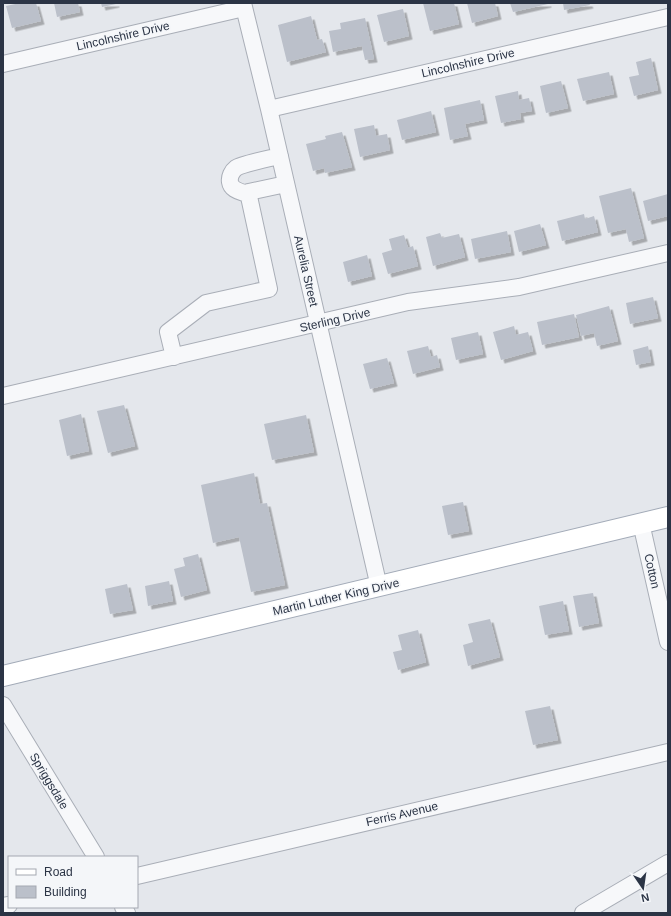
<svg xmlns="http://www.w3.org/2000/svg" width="671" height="916" viewBox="0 0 671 916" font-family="Helvetica,sans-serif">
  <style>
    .building { fill: #bbc0ca; filter: url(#shadow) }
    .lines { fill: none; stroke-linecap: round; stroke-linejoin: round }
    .minor-casing { stroke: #a9aeb7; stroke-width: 18 }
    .major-casing { stroke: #a3abb8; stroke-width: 22 }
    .minor { stroke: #f7f8fa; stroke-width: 16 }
    .major { stroke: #fff; stroke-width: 20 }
    .labels { text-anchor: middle; stroke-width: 3; stroke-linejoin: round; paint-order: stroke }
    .street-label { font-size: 12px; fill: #2b3445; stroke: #f4f6f9 }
  </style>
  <defs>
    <filter id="shadow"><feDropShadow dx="3.5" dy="3.5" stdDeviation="0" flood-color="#0004"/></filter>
  </defs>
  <rect width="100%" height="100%" fill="#e4e7ec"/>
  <path class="building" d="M20,3H36L41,21L12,28L6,6Z
    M54,3H78L80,12L57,17Z
    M101,3H116V4L102,7Z
    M423,3H454L459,24L430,31Z
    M467,3H495L498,16L472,23Z
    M510,3H548V4L513,12Z
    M563,3H589L590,5L564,10Z
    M403,9L409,36L384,42L377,15Z
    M311,16L317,40L322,39L326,52L287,62L278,25Z
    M365,18L374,59L365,60L362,46L333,52L329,31L341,29L340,23Z
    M651,58L658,90L634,96L629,77L639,75L636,62Z
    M609,72L614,94L583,101L577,79Z
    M561,81L568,108L546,113L540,86Z
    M518,91L519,100L529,98L532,111L520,113L521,119L501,123L495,96Z
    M480,100L484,120L465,124L468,136L450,140L444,108Z
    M431,111L436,132L402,140L397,120Z
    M374,125L376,136L387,134L390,150L360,157L354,129Z
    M342,132L352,167L325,173L324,168L313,171L306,144L326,139L325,136Z
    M631,188L644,238L629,242L626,229L608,233L599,196Z
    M668,194V216L648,221L643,201Z
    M584,214L585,219L594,216L598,232L562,241L557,221Z
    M540,224L546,245L519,252L514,231Z
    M507,231L511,252L475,259L471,239Z
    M440,233L442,238L459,234L465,257L433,266L426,237Z
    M404,235L408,248L413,246L418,266L388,274L382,253L392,250L389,239Z
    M367,255L372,276L348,282L343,262Z
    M653,297L658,318L630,324L626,303Z
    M609,306L618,341L597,346L594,333L581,336L576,315Z
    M574,314L579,337L542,345L537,322Z
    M514,326L516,335L528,332L533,351L501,360L493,332Z
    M478,332L483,354L456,360L451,338Z
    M428,346L431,357L437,355L440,367L413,374L407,351Z
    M648,346L651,362L636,365L633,350Z
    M387,358L394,383L370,389L363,364Z
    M124,405L135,446L108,453L97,411Z
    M81,414L89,451L67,456L59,420Z
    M306,415L314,452L272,460L264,424Z
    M254,473L260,504L267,503L285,585L251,592L239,537L213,543L201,485Z
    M463,502L469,531L448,535L442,506Z
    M198,554L207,590L181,597L174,569L185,566L183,558Z
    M169,581L173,601L148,606L145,586Z
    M127,584L133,610L110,614L105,589Z
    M593,593L599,623L579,627L573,596Z
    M563,601L569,631L545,635L539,606Z
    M490,619L500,657L468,666L463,645L473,642L468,624Z
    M418,630L426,662L398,670L393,652L402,650L398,635Z
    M550,706L558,740L533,745L525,711Z"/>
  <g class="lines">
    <g class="minor-casing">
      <path id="minor" d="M243,3L269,109L379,587
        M3,64L244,8
        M269,109L668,17
        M280,156C271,158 242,164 236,168C232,171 229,177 230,182C231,189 238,191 244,193L286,184
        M174,357L168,332L206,303L269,289L248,192
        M3,396L408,302L519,287L668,253
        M641,523L668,642
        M3,705L96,857
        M137,876L668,752
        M3,906L9,905
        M123,907L127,913
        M583,913L668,863"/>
    </g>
    <g class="major-casing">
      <path id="major" d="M3,676L668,517"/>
    </g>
    <use href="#minor" class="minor"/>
    <use href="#major" class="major"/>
  </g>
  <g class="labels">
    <g class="street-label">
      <text transform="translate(123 36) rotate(-13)" y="4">Lincolnshire Drive</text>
      <text transform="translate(468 63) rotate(-13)" y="4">Lincolnshire Drive</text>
      <text transform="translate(306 271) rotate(77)" y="4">Aurelia Street</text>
      <text transform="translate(335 320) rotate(-13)" y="4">Sterling Drive</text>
      <text transform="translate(652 571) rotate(77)" y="4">Cotton</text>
      <text transform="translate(336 597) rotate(-13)" y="4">Martin Luther King Drive</text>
      <text transform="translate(49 781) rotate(59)" y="4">Spriggsdale</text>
      <text transform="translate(402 814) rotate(-13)" y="4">Ferris Avenue</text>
    </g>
  </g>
  <rect width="671" height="916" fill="none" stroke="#2b3445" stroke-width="8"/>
  <rect x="8" y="856" width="130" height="52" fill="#f4f6f9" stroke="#a4a8b1"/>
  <rect x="16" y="869" width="20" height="6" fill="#ffffff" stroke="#a4a8b1"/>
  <text x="44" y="876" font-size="12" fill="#2b3445">Road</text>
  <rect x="16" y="886" width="20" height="12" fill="#bbc0ca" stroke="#a4a8b1"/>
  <text x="44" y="896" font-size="12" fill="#2b3445">Building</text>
  <g transform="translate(643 888) rotate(167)" stroke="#f4f6f9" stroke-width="3" paint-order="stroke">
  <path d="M0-3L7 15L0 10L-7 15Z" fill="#2b3445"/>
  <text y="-6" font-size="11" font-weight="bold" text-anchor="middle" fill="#2b3445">N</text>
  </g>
</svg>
